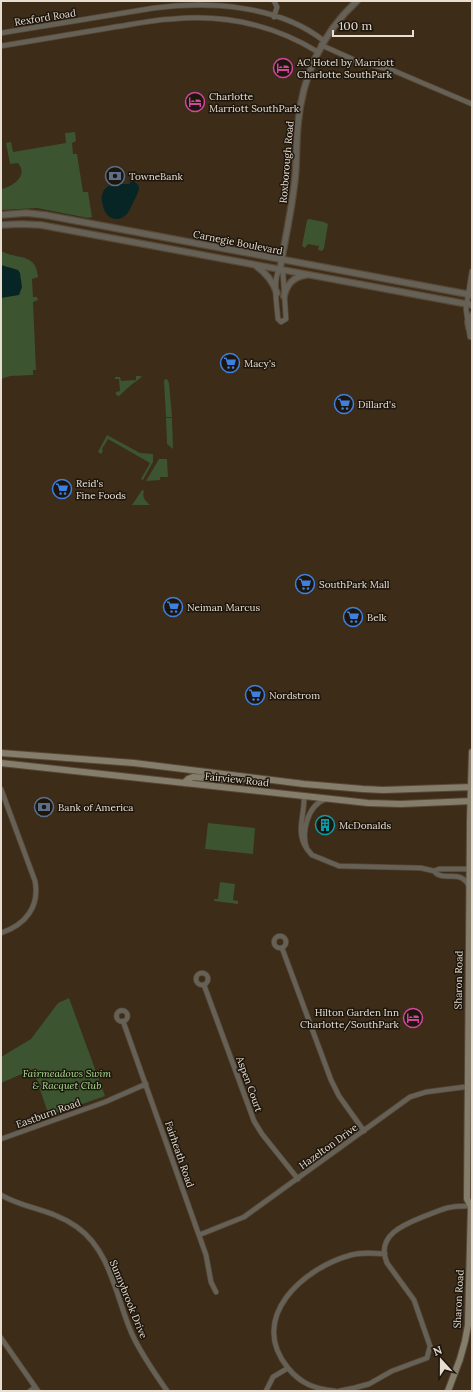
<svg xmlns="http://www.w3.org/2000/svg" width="473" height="1392" viewBox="0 0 473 1392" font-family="Lora,serif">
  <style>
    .green { fill: #3c5430 }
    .water { fill: #082526 }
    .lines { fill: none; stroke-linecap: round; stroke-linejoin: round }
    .minor-casing { stroke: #584836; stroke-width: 6 }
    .tertiary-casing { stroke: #584836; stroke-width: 8 }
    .secondary-casing { stroke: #584836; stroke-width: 8 }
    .minor { stroke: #666156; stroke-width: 4.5 }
    .tertiary { stroke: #666156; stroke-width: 5.5 }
    .secondary { stroke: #857d6b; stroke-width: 6 }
    .labels { text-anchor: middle; stroke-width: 3; stroke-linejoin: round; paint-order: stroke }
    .street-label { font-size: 10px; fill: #e8ddd1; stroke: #1d160d }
    .poi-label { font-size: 10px; fill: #e8ddd1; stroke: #1d160d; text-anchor: start }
    .park-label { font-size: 10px; font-style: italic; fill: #acdf93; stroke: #1d160d }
  </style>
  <rect width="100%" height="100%" fill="#3c2c18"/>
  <path class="green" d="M75,132L76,141L72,143L73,154H77L83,192H88L92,217L88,218L37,208L1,210V189C12,187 29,176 18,163L10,164L6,143L11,142L13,152L66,143L65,133Z
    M309,219L324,222L328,224L324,248L322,251L318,250L319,246L308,244L305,248L302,246L307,220Z
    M1,251C17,260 36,252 38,277L32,279L33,297H37L38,300L33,302L36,370H33V375L10,376L1,379Z
    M136,376H140L142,377L131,385L119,396L116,395V392L120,391L119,379H115V377H120L121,381L136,380Z
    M167,379L169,383L172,417H166L164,381V380Z
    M166,418H172L173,449L167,444Z
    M107,435L140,453L153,454V462L143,480L141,479L150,463L108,439L102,449L103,451L101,454L98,452Z
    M159,459H167L168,477H160V480L146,481Z
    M142,490L144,491C142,497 145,501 150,505H132Z
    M208,823L255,828L253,854L205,849Z
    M220,882L235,884L233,900L238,901V904L214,901V899H218Z
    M69,998L105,1096L49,1116L33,1069L1,1083V1057L31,1039L58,1003Z"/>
  <path class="water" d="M133,180C135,182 138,184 139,187C139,191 137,195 135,199C132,204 130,211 126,215C116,224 105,217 103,206C101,200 101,192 106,188C109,184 116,187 120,184H129Z
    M1,265L18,270L20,273L22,287L19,295L1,298Z"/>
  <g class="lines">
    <g class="minor-casing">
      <path id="minor" d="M274,17L277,7L274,1
        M1,33L154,8C209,1 279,5 324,41
        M321,45L359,62L392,70L472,104
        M1,46C37,40 73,34 109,28C130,25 151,20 172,19C224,14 274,25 318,52
        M280,269L283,273L286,319L281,322L278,319C277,307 272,277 280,269Z
        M470,337L466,309L472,271
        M1,789L35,881C40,907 25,925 1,933
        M304,796C305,815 295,832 307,849C301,833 307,805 326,799
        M307,849L312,855L339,866L421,868L434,871
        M469,886C460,868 443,883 434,871L439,869H472
        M274 942a6 6 0 1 1 12 0a6 6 0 1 1-12 0Z
        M282,948L331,1080L339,1096L364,1131
        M196 979a6 6 0 1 1 12 0a6 6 0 1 1-12 0Z
        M204,985L254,1121L262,1134L298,1179
        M116.5 1016a5.5 5.5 0 1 1 11 0a5.5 5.5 0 1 1-11 0Z
        M123,1021L206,1255L211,1282L216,1292
        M1,1139L105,1102L146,1084
        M1,1195C25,1209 52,1209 77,1227C111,1251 116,1298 132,1334C141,1354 154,1372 167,1391
        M199,1235L244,1217L410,1097L426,1092L472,1086
        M1,1338L38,1391
        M30,1391L35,1387
        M266,1391L273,1377L288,1368
        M335,1391C315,1389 301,1384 288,1368C247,1318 303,1268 351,1255C362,1252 373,1253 385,1254
        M339,1391L354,1388L369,1384L392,1371L427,1358L430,1346L414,1300L387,1263C375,1235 405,1224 425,1216C434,1213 443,1208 452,1207C458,1206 465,1206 471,1206"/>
    </g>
    <g class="tertiary-casing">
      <path id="tertiary" d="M1,215L26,213L45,215L472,295
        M1,225L21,224L41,225L472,305
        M255,265C265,272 273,281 277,293
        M280,269C285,239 292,209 295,179C297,161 296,142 298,124C302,77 322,33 357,1
        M284,296C287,284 293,277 306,275
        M469,328L468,322L472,315"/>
    </g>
    <g class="secondary-casing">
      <path id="secondary" d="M1,753L134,763L304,784L363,789L383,790L472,787
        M1,763L368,803L401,804L472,801
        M184,783L188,779L193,777L231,780L250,778
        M448,1391L460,1359L465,1341L468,1325L471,1206L467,1199L470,821L472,752"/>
    </g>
    <use href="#minor" class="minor"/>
    <use href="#tertiary" class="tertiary"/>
    <use href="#secondary" class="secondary"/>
  </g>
  <defs>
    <g id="hotel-ring" transform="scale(1)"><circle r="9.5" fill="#1d160d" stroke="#d1479c" stroke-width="1.5"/><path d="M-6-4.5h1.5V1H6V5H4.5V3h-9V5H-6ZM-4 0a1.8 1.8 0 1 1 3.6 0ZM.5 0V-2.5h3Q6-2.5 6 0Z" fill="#d1479c"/></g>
    <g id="bank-ring" transform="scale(1)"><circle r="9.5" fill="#1d160d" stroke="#5c6f8a" stroke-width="1.5"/><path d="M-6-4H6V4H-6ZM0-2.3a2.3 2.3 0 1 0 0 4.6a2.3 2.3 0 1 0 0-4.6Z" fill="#5c6f8a"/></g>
    <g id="supermarket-ring" transform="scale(1)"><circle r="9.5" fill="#1d160d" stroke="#3f7fe0" stroke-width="1.5"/><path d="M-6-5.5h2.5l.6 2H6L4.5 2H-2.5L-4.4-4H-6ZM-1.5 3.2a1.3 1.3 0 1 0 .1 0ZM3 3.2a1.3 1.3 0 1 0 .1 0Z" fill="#3f7fe0"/></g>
    <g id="building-ring" transform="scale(1)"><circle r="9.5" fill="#1d160d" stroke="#0f9aa8" stroke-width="1.5"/><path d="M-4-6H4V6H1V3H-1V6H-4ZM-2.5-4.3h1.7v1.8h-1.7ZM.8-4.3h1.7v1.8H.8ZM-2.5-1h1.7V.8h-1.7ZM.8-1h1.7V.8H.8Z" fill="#0f9aa8"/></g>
  </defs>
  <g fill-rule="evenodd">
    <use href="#hotel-ring" x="283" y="68"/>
    <use href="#hotel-ring" x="195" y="102"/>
    <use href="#bank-ring" x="115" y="176"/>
    <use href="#supermarket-ring" x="230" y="363"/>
    <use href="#supermarket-ring" x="344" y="404"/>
    <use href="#supermarket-ring" x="62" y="489"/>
    <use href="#supermarket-ring" x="305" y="584"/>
    <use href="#supermarket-ring" x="173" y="607"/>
    <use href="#supermarket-ring" x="353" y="617"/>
    <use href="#supermarket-ring" x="255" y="695"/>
    <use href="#bank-ring" x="44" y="807"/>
    <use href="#building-ring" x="325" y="825"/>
    <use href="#hotel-ring" x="413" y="1018"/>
  </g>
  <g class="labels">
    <g class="street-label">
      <text transform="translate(45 17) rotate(-9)" y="4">Rexford Road</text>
      <text transform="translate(286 162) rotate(-85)" y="4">Roxborough Road</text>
      <text transform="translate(238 242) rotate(11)" y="4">Carnegie Boulevard</text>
      <text transform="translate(237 779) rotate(6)" y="4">Fairview Road</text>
      <text transform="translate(458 980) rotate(-89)" y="4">Sharon Road</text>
      <text transform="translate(250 1084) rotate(70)" y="4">Aspen Court</text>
      <text transform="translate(48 1113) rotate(-20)" y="4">Eastburn Road</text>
      <text transform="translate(328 1146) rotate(-36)" y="4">Hazelton Drive</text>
      <text transform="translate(180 1154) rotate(71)" y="4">Fairheath Road</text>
      <text transform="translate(129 1299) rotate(68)" y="4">Sunnybrook Drive</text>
      <text transform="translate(458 1299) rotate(-87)" y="4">Sharon Road</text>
    </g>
    <g class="poi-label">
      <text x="297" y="66">AC Hotel by Marriott<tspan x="297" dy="12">Charlotte SouthPark</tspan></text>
      <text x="209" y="100">Charlotte<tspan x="209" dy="12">Marriott SouthPark</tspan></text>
      <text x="129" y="180">TowneBank</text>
      <text x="244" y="367">Macy's</text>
      <text x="358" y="408">Dillard's</text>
      <text x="76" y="487">Reid's<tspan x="76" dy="12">Fine Foods</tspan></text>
      <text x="319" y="588">SouthPark Mall</text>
      <text x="187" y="611">Neiman Marcus</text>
      <text x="367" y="621">Belk</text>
      <text x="269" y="699">Nordstrom</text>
      <text x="58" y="811">Bank of America</text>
      <text x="339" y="829">McDonalds</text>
      <text x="399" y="1016" text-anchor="end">Hilton Garden Inn<tspan x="399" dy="12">Charlotte/SouthPark</tspan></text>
    </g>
    <g class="park-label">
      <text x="67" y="1077">Fairmeadows Swim<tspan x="67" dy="12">&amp; Racquet Club</tspan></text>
    </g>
  </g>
  <rect width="473" height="1392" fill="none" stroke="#e8ddd1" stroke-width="4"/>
  <g transform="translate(441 1360) rotate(339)" stroke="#1d160d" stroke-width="3" paint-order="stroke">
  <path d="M0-3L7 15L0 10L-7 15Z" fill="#e8ddd1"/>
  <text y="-6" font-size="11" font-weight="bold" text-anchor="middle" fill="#e8ddd1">N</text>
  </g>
  <path d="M333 30v6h80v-6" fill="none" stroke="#e8ddd1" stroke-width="2"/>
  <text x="339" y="30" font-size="12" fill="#e8ddd1" stroke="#1d160d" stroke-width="3" paint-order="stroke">100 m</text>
</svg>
